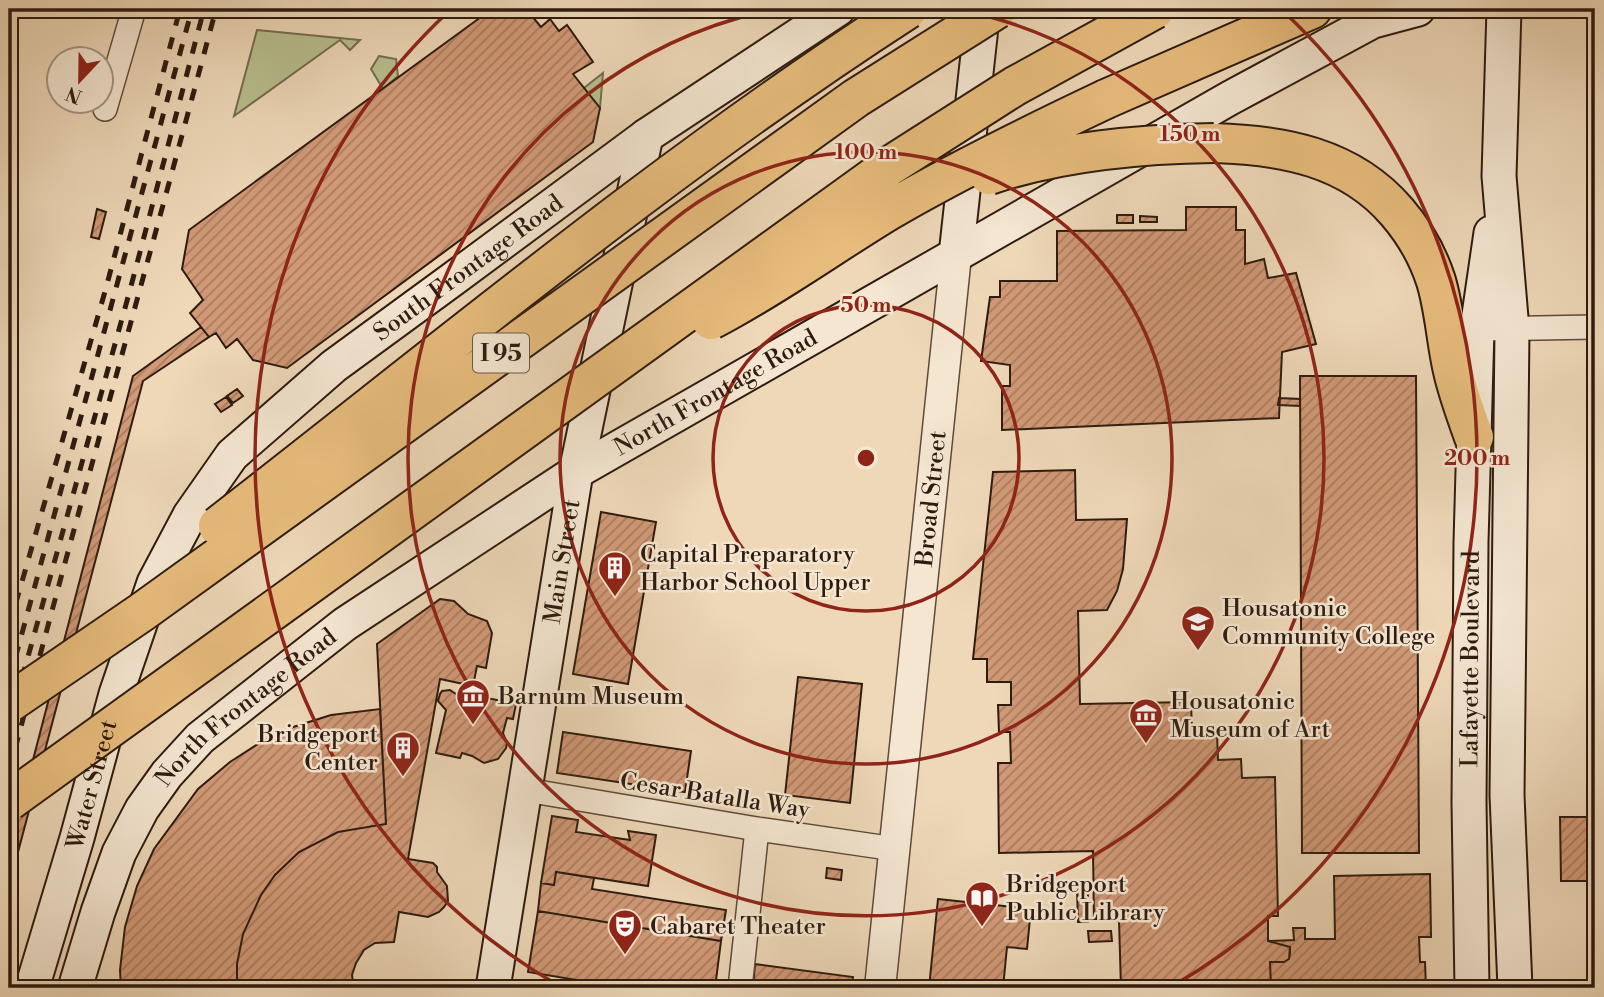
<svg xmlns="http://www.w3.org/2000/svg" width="1604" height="997" viewBox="0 0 1604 997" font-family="'Libre Bodoni',serif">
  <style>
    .grass { fill: #b8bf8f; stroke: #736d50; stroke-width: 2 }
    .building { fill: url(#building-hatch); stroke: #2e1b10; stroke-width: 2 }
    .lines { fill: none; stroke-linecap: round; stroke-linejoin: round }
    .minor-casing { stroke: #5e4a3a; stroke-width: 26 }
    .tertiary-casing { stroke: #5e4a3a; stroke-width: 33 }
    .secondary-casing { stroke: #2e1b10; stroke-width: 37 }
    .motorway-casing { stroke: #2e1b10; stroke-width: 42 }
    .minor { stroke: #f4e6d1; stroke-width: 23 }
    .tertiary { stroke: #f4e6d1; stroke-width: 30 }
    .secondary { stroke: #f4e6d1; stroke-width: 33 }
    .motorway { stroke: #e7bc7c; stroke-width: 38 }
    .rail { stroke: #2e1b10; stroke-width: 5; stroke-dasharray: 12 12; stroke-linecap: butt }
    .motorway-bridge-casing { stroke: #2e1b10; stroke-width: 42; stroke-linecap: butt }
    .motorway-bridge { stroke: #e7bc7c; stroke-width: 38 }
    .ring { fill: none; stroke: #8f2418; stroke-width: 3.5 }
    .labels { text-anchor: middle; stroke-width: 5; stroke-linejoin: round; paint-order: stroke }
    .shield { fill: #f4e6d1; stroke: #69584a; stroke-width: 2 }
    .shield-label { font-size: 23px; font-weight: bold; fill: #2e1b10 }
    .street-label { font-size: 24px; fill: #2e1b10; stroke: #f4e6d1 }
    .poi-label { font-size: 24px; fill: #2e1b10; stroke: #f4e6d1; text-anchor: start }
    .centre { fill: #8f2418; stroke: #f4e6d1; stroke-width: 3.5 }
    .ring-label { font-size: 21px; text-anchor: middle; font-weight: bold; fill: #8f2418; stroke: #f4e6d1; stroke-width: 5; stroke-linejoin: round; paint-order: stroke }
  </style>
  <defs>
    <pattern id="building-hatch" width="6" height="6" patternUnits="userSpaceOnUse" patternTransform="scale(1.75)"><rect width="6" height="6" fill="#d19976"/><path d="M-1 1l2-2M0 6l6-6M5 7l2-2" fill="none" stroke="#aa7c5f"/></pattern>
  </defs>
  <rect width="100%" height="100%" fill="#eed8b8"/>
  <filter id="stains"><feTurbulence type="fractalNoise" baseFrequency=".00286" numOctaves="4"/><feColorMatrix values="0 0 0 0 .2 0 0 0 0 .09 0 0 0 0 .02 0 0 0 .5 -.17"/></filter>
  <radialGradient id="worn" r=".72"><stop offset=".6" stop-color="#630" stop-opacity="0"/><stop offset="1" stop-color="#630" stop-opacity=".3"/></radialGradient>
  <path class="grass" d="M257,30L360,40L350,50L340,40L234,116Z
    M379,56L396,59L398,76L383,89L371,69Z
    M603,73L600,108L584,88Z"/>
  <path class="building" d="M492,9H526L541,27L550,19L559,31L567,25L593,62L573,74L600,108L593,142L287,368L253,360L237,339L226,348L216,333L209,337L190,313L203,300L182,269L189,230Z
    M1186,207H1236V230H1245V264L1264,259L1268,278L1296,273L1316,344L1282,352L1279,418L1002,430V386H1010V365L981,361L990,297H1000V281H1057V231L1186,230Z
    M97,209L106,212L99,239L91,237Z
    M1117,215H1133V223H1117Z
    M1140,216L1157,217V222H1140Z
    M201,327L209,337L143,381L9,886V852L133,376Z
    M1300,376H1416L1419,853H1302Z
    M237,389L243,396L233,403L227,396Z
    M226,397L232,405L221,412L215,404Z
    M1279,398L1300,399V406L1278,405Z
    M1075,470L1076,520L1127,519L1123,569L1117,591L1107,610L1078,611L1080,704L1191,702L1192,733H1217L1218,760L1241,759L1242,778L1275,777L1278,916H1268V941L1290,947V953L1289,959L1284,962H1270L1271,988H1280H1121L1119,920L1094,921L1093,851L999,853L998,763H1011L1010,732H999L998,705H1011V682H987V659H973L993,472Z
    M601,512L656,522L628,684L573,674Z
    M440,599L454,601L468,614L487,621L492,633L486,668L477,666L473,686L440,679L408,859L433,863L437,867V872L447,886L448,901L444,907L439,912L428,917L399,912L394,942L375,943L364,950L356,963L352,975L354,988H183L237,985V964L243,934L261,895L275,875L299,852L338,832L386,824L377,644Z
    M798,677L862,684L850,803L785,795Z
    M450,690L456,694L459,692L516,704L513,719L507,718L503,733L507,743L506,748L498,759L484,763L472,756L462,753L460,758L436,753L446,710L438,701L440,694L442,691Z
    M380,709L386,824L338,832L299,852L275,875L261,895L243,934L237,964V985L121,988L120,970L125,927L137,886L154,849L198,789L230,762L261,742L290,728L331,715Z
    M563,732L691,751L685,792L557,773Z
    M552,816L578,820L576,832L630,840L628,831L656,835L648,886L556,872L554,885L541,883Z
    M1560,817H1588V827H1595V870H1588V881H1561Z
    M827,868L842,870L841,880L826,878Z
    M556,872L594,878L592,889L726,910L721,941L538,911L541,883L554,885Z
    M1430,874L1431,937H1419L1420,962H1425L1426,988H1271L1270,962H1284L1289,959L1290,947L1268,941L1294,940L1293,928H1305V939H1335L1334,876Z
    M1077,889L1088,891V922H1078Z
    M938,899L1031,909L1027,949L1007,947L1003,988H929Z
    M538,911L721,941L715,988H625L528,972Z
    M1088,931H1111L1112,941L1089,942Z
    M755,964L853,977L851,988H753Z"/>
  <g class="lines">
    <g class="minor-casing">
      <path id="minor" d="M105,109L134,9
        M1477,329L1595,327
        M526,790L757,829L895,849
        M740,988L757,829"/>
    </g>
    <g class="tertiary-casing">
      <g id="tertiary">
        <path id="s1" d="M880,988L956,255"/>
      </g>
    </g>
    <g class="secondary-casing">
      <g id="secondary">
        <path d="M1504,9L1499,176L1512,330L1507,795L1515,988"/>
        <path d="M956,255L983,9"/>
        <path id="s2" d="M32,988L77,838L116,694L154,583L190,515L232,455L334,366L453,279L646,136L838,9"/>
        <path id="s3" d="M75,988L98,912L119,853L142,809L167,774L200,738L345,624L576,472L1230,98L1373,21L1418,9"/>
        <path id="s4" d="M493,988L576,472L646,136"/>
        <path id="s5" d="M1472,988L1469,803L1471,542L1477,329L1491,233"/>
      </g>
    </g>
    <g class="motorway-casing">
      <path id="motorway" d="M1106,99L1312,9
        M1214,143C1283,145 1350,157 1397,212C1415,233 1428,256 1436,281C1445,311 1446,341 1453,371C1458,393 1466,415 1474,437"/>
    </g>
    <use href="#minor" class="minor"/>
    <use href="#tertiary" class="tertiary"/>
    <use href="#secondary" class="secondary"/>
    <use href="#motorway" class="motorway"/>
    <path class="rail" d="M9,627L106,288L180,9
      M9,681L192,9
      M9,725L130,290L204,9
      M9,772C76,517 148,264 216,9"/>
    <g class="motorway-bridge-casing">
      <path id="motorway-bridge" d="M989,175C1061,151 1138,144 1214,143
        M711,320C772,288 829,247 888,211C958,170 1032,134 1106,99
        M218,526C445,350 666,165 908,9
        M9,703L142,612L856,98L997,9
        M9,801L888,167L1015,86L1155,9"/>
    </g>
    <use href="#motorway-bridge" class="motorway-bridge"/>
  </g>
  <g class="ring">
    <circle cx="866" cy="458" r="153"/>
    <circle cx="866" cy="458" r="306"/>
    <path d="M957 9A458 458 0 1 1 775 9"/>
    <path d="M561 987A611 611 0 0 1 449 11M1283 11A611 611 0 0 1 1171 987"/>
  </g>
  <defs>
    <g id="building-pin" transform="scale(1.75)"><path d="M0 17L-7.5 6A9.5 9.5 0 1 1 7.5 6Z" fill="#8f2418" stroke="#f4e6d1"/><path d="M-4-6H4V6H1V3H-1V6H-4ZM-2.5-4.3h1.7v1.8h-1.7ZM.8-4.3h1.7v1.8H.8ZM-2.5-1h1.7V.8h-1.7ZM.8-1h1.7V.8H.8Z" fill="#fff"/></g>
    <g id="university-pin" transform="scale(1.75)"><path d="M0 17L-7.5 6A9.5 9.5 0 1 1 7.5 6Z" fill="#8f2418" stroke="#f4e6d1"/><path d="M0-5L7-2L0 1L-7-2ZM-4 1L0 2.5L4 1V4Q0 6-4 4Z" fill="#fff"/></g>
    <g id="museum-pin" transform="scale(1.75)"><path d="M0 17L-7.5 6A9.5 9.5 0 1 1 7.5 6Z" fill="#8f2418" stroke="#f4e6d1"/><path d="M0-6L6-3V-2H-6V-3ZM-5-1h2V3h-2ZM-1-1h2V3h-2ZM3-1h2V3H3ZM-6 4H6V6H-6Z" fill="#fff"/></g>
    <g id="library-pin" transform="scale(1.75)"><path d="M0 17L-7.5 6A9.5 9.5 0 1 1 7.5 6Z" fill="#8f2418" stroke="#f4e6d1"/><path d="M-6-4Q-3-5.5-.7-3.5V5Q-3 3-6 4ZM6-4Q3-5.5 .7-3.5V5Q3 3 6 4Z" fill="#fff"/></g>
    <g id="theatre-pin" transform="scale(1.75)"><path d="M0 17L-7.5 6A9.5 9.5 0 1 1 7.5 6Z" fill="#8f2418" stroke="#f4e6d1"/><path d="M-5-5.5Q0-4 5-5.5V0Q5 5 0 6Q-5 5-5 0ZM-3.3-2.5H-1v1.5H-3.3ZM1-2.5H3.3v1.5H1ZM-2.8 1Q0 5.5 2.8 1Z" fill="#fff"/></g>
  </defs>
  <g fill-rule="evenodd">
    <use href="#building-pin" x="615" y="568"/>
    <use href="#university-pin" x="1198" y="622"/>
    <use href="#museum-pin" x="473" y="696"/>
    <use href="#museum-pin" x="1146" y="715"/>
    <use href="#building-pin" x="403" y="748"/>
    <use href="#library-pin" x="982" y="898"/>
    <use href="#theatre-pin" x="625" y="926"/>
  </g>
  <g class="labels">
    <rect class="shield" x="473" y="333.5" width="56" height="39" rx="5"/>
    <g class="shield-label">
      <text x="501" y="361">I 95</text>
    </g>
    <g class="street-label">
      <text dy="8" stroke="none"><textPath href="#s2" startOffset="875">South Frontage Road</textPath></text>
      <text dy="8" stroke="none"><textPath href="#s3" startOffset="905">North Frontage Road</textPath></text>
      <text dy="8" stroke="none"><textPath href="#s1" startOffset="492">Broad Street</textPath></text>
      <text dy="8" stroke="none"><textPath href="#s4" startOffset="432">Main Street</textPath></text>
      <text dy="8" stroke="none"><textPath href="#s5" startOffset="329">Lafayette Boulevard</textPath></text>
      <text dy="8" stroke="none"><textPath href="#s3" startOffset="338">North Frontage Road</textPath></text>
      <text dy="8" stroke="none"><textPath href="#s2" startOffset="212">Water Street</textPath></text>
      <text transform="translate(715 795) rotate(9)" y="8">Cesar Batalla Way</text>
    </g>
    <g class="poi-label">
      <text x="640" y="562">Capital Preparatory<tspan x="640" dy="28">Harbor School Upper</tspan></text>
      <text x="1222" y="616">Housatonic<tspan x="1222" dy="28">Community College</tspan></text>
      <text x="498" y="704">Barnum Museum</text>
      <text x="1170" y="709">Housatonic<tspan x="1170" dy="28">Museum of Art</tspan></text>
      <text x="378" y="742" text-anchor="end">Bridgeport<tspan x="378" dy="28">Center</tspan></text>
      <text x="1006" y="892">Bridgeport<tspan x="1006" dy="28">Public Library</tspan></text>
      <text x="650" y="934">Cabaret Theater</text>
    </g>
  </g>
  <circle cx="866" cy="458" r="10" class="centre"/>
  <g class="ring-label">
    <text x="1190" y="141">150 m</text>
    <text x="866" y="159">100 m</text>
    <text x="866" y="312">50 m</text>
    <text x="1477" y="465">200 m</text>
  </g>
  <rect width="1604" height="997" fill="none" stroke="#eed8b8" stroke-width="35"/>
  <rect x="10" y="10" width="1583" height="976" fill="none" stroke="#2e1b10" stroke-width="3.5"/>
  <rect x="18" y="18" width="1569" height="962" fill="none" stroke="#2e1b10" stroke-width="2"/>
  <g transform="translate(80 80) rotate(202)"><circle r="33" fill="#f4e6d1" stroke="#a59584" stroke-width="2"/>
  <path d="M0-5L12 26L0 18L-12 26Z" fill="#8f2418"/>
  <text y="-10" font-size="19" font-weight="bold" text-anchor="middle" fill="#2e1b10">N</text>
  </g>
  <rect width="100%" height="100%" filter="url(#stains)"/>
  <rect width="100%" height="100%" fill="url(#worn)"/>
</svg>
